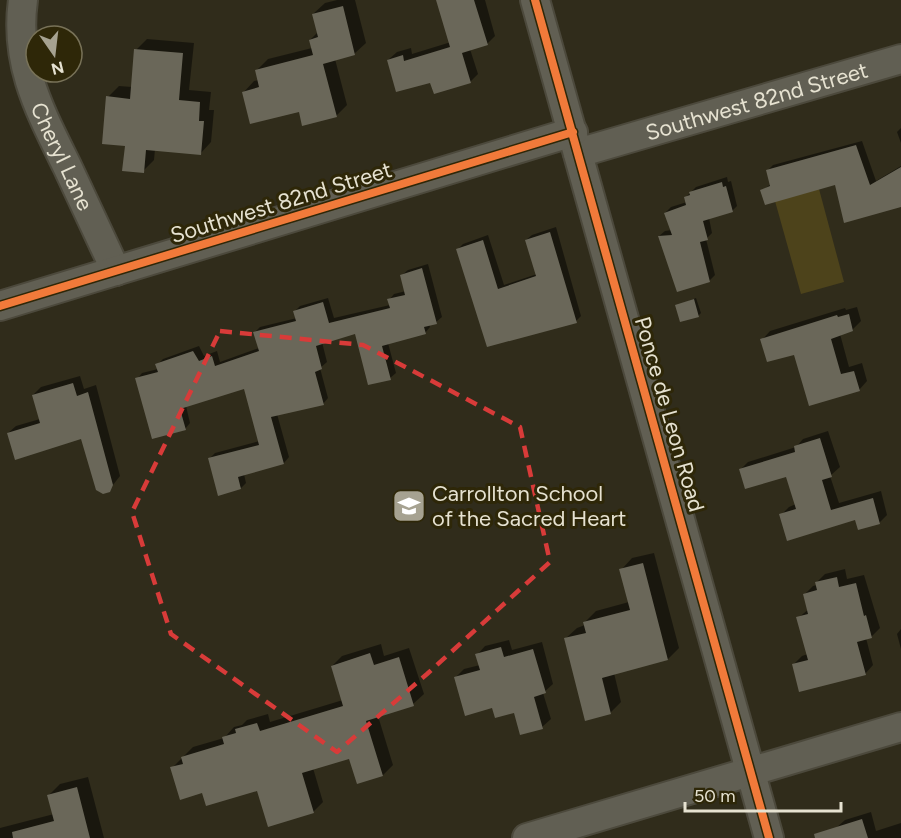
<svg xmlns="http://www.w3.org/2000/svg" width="901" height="838" viewBox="0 0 901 838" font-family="Figtree,sans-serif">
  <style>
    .green { fill: #4d431b }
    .shadow { fill: #0007 }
    .building { fill: #6a6759 }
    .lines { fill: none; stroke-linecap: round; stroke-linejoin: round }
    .minor-casing { stroke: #4c493c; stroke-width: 32 }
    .minor { stroke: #615f53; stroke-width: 28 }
    .cycleway-casing { stroke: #2e2708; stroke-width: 11 }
    .cycleway { stroke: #f17a3a; stroke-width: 8 }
    .marked { fill: none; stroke: #d83b39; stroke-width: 4.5; stroke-dasharray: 12 8; stroke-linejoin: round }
    .labels { text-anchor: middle; stroke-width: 6; stroke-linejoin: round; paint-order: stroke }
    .street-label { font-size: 22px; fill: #e6e2d1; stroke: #2e2708 }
    .poi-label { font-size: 22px; fill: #e6e2d1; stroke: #2e2708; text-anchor: start }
  </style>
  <rect width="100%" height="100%" fill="#302c1b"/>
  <path class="green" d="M819,189L844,282L801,294L775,201Z"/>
  <path class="shadow" d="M337,0H355L366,43L354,54L335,59L347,105L336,116L300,110L243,93L254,81L259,80L256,71L268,59L312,48L310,40L318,32L313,14L325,3Z
    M438,0H485L495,36L487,44L470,49L478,74L470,82L431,81L388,60L397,52L411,48L412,54L451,42Z
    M147,39L194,43L189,90L211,92L209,110H214L211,142L200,154L155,149L154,160L143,171L126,145L108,97L119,86L132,87L136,50Z
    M901,128V143L897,132Z
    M862,141L876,181L901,166V205L836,183L762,191L771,184L767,171L773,165Z
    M727,177L728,182L731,181L737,206L732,211L709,218L712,233L706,239L715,275L709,281L659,236L665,231L672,230L665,213L671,207L687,202L686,197L696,187Z
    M556,227L581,316L576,321L488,345L457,250L463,244L488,235L504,285L537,274L526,240L532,235Z
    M428,264L442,317L436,322L429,324L430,327L425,333L388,343L396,373L390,378L356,332L322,342L327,362L320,368L328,398L323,404L277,414L289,457L284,463L244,474L246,483L241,488L210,458L215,453L260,441L245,387L186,406L190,423L185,429L137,379L142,373L158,369L157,365L163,359L199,346L204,356L217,351L220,362L259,348L255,332L260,327L297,318L295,311L300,306L328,298L334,318L390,305L389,300L394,294L406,291L402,275L408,270Z
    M696,298L701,313L698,316L677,306Z
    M857,307L861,321L852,330L840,334L849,367L862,363L867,381L859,390L795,353L762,340L770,331L845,308L846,310Z
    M80,376L84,389L96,385L120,476L109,490L82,437L8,433L16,426L40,419L33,395L41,387Z
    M828,431L840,467L830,476L839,503L881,491L887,515L879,523L856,518L781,515L789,507L796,504L787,475L740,470L748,462L796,447L803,439Z
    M654,553L679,648L668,659L614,673L621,702L610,713L565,639L577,628L585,625V622L596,611L629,602L621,570L632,558Z
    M845,569L847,579L864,575L880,628L871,637L866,638L873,665L865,674L794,664L802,656L808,654L798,618L809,609L805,594L813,586L817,585V582L825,574Z
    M901,629V649L897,634Z
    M509,640L512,650L542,642L553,684L543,693L551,719L542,727L515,711L493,706L456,677L464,669L480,665L477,655L485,646Z
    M381,644L384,656L409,648L424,694L413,704L378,716L393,765L383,775L358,782L350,757L313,768L323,802L313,812L258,789L203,791L172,768L193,747L224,738L234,727L242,725L247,720L268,714L270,722L343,700L332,666L342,656Z
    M88,777L104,838H0V828L54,814L49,795L60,784Z
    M871,812L876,831L901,823V838H839L836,828L845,820Z"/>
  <path class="building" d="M436,0H474L488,45L462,53L471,83L434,94L430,83L396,92L387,60L403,55L404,61L450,47Z
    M343,6L355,55L323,64L337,117L302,126L299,112L250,124L242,92L259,87L255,70L313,55L309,40L318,37L312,14Z
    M134,49L183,53L179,100L200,102L199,121H204L201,155L146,150L144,173L122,171L125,146L102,144L106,96L130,99Z
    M856,145L870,185L901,167V207L844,223L835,185L765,205L760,190L770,186L766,170Z
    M722,182L723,187L726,186L733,212L703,221L708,240L700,242L710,282L677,292L658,236L672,235L664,213L686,205L684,197L690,195L689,192Z
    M550,232L577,323L487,347L456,249L483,240L498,289L536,276L525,240Z
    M422,268L437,324L424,327L426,334L382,346L391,380L368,385L355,334L316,346L322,369L315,372L324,405L271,417L284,464L238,477L241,489L218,496L208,458L259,445L244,389L180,409L186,430L152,439L135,378L158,372L155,364L193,351L199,361L212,356L215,366L259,351L253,332L296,321L293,311L323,302L329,323L390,308L387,299L405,295L400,275Z
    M694,299L699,317L680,322L675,305Z
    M849,314L853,331L831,339L841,374L854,371L860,391L809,406L794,355L767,362L760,339L837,315L838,317Z
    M73,383L77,396L88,392L113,485L110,492L103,494L96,490L81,439L15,460L7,433L40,423L32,395Z
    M820,438L832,477L822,480L831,510L873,498L880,524L858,530L855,520L787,541L779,514L796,509L786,477L745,489L739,469L795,452L794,446Z
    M643,563L668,660L602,678L611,714L585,721L564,638L586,633L583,622L630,610L619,569Z
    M837,577L839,587L856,583L864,616L866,615L872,638L857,642L866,675L799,692L792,664L808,660L796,617L808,614L803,594L817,590L815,582Z
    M501,647L504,657L533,649L546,693L534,697L543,729L520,735L514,713L495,718L492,708L465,716L454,677L480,670L475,654Z
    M370,653L374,665L399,657L414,706L366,721L383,776L357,784L349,759L302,773L314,813L268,827L257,791L206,806L202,793L180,800L170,767L183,764L181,757L224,744L222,737L236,733L235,729L257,723L260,731L343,706L331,666Z
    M77,787L90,838H13L12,832L54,821L47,795Z
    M862,819L868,838H815L814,834Z"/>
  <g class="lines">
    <g class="minor-casing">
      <g id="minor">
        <path id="s1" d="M23,0C14,64 40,111 67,166C83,201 100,236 116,271"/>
        <path d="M535,0L769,838"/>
        <path id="s2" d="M578,153L901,59"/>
        <path d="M0,306L573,132"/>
        <path d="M527,838L901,727"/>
      </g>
    </g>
    <use href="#minor" class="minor"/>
    <g class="cycleway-casing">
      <path id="cycleway" d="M535,0L769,838
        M0,306L573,132"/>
    </g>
    <use href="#cycleway" class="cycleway"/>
  </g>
  <path class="marked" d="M220,331L363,345L520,427L550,562L427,674L337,752L171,634L132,512Z"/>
  <defs>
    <g id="school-square" transform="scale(1.725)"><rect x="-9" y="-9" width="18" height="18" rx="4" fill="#a6a291" stroke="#2e2708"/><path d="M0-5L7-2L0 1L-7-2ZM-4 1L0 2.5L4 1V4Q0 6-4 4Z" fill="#fff"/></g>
  </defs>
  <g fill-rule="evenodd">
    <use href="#school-square" x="409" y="506"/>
  </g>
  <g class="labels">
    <g class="street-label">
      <text dy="8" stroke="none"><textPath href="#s2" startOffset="186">Southwest 82nd Street</textPath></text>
      <text dy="8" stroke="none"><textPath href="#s1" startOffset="164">Cheryl Lane</textPath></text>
      <text transform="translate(281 202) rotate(-17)" y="8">Southwest 82nd Street</text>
      <text transform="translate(670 414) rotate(74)" y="8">Ponce de Leon Road</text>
    </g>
    <g class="poi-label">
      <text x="432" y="501">Carrollton School<tspan x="432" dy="25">of the Sacred Heart</tspan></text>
    </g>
  </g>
  <g transform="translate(54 54) rotate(166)"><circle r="28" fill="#2e2708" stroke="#787258" stroke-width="1.5"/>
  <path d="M0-4.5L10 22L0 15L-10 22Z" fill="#a6a291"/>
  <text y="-9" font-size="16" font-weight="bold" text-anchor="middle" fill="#e6e2d1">N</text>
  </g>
  <path d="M685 802v9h156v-9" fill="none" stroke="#e6e2d1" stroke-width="3"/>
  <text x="694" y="802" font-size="18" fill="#e6e2d1" stroke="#2e2708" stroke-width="4.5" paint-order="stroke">50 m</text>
</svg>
